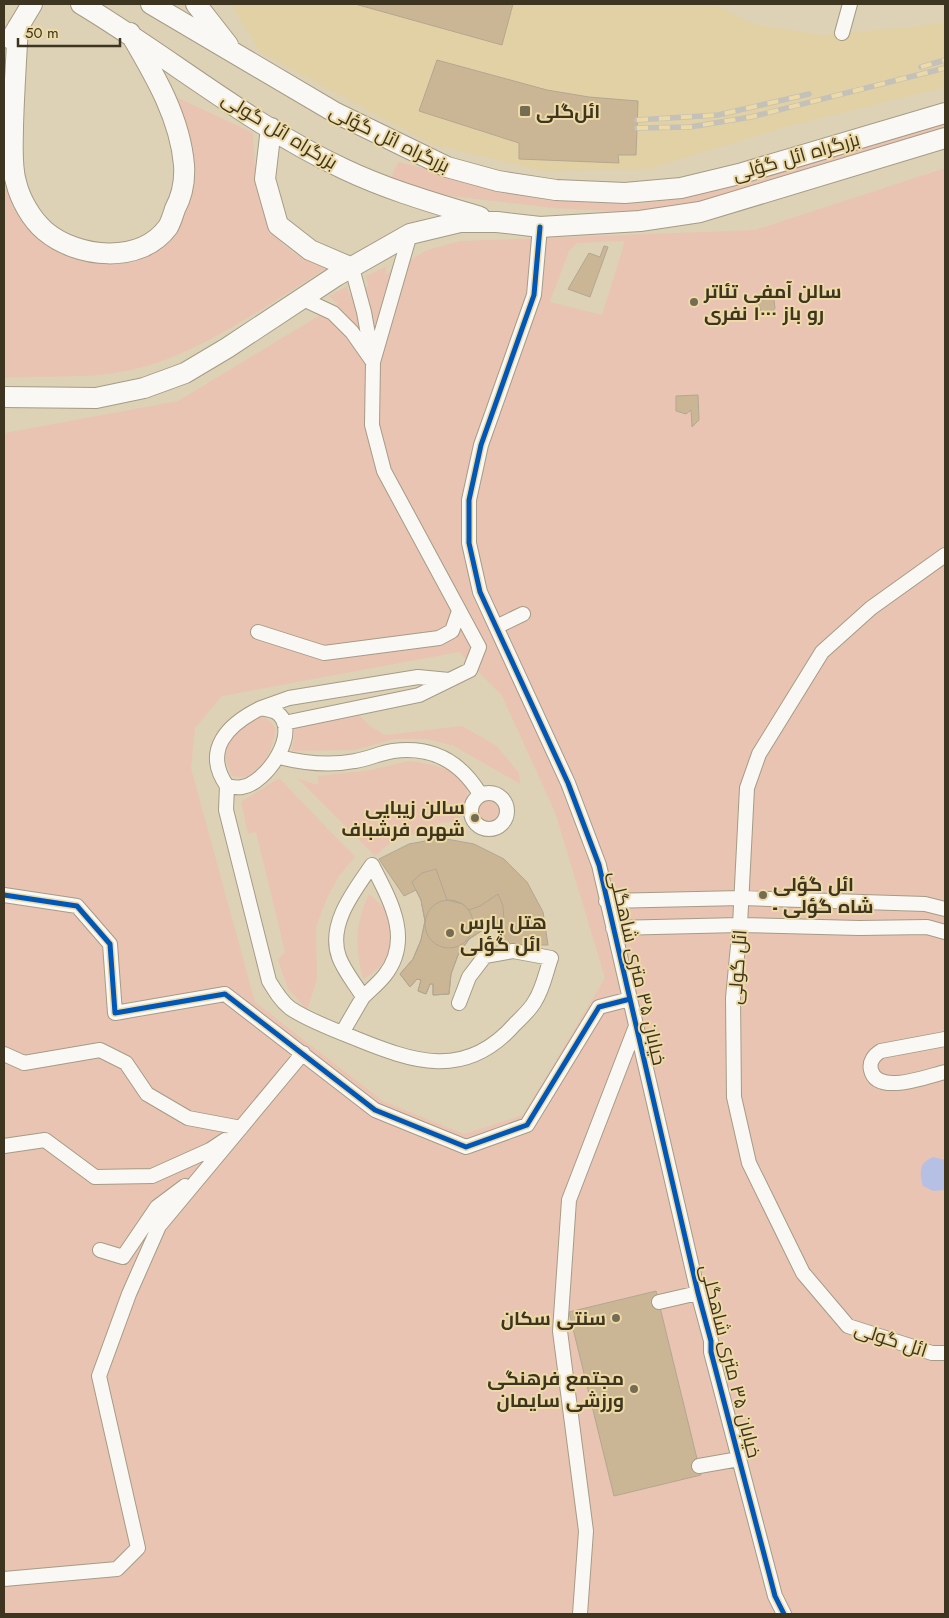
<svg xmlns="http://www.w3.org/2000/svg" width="949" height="1618" viewBox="0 0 949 1618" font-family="Jost,Cairo,sans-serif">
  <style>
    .built { fill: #e2d1a4 }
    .green { fill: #eac4b2; fill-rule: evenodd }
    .water { fill: #b6c0e4 }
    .building { fill: #cab694; stroke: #b3a792 }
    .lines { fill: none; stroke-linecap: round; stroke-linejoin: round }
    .minor-casing { stroke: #a49c86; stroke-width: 16 }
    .highway-casing { stroke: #a49c86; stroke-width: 22 }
    .minor { stroke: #faf8f4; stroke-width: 14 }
    .highway { stroke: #faf8f4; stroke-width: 20 }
    .rail-casing { stroke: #c4c1b9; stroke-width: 5.5 }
    .rail { stroke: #eddaa6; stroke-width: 4; stroke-dasharray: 11; stroke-linecap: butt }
    .cycleway-casing { stroke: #eddaa6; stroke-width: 8 }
    .cycleway { stroke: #0057b8; stroke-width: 5 }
    .poi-dot { fill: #756c54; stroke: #eddaa6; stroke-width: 2 }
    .labels { text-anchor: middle; stroke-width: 4; stroke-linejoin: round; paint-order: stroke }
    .poi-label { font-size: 19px; font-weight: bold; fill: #3d3520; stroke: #eddaa6; text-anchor: start }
    .street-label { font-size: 19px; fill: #3d3520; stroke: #eddaa6 }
  </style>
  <rect width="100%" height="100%" fill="#ddd2b6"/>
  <path class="built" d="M231,4H714L752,24L822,35L911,27L945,22V87L789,126L654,167L653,169L544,171L431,144L260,52Z"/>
  <path class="green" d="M172,95L253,133C255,174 256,231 297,255C306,261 319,263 330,266C276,299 204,351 143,367C97,380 51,375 4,378V104L6,154L13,208L46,242L84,261L125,262L158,248L185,215L191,191L193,151L187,129Z
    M945,122V131L702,202L655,210L625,212L553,208L425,193L391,178L398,162L552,200L624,204L655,202L738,186Z
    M945,168V1614H4V433L178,401L338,304L329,296L347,286L350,296L368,286L366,276L387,266L385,275L427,250L460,241L755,230ZM625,241L602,315L550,302L569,251L577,243ZM459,652L502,696L555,812L605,978L523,1115L464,1134L383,1101L255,1002L191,768L195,728L222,696Z
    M360,716L370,726L385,735L462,726L497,746L519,773L520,784L454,746L427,739H394L355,750L292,751L295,727Z
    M263,717L271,722L276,729C271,752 261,783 232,776C222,752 222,743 242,727C249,721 253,719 263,717Z
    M409,761C426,763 471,770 467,795C466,804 461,813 459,822L436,823V828L394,840L375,856L297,778L318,785V776L371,770Z
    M279,778L355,857L339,876L327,898L316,927L317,980L307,1010L288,989L278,960L285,952L256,832L248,834L241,802Z
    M479 811a10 10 0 1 1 20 0a10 10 0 1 1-20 0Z
    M369,894C374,899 380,903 384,908C405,934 389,965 363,979C355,945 354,927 369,894Z"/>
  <path class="water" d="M933,1157L945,1160V1190L933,1191L923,1186C919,1172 919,1163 933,1157Z"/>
  <path class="building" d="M355,4H513L502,45Z
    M437,60L547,90L589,97L638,101L636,155H618L619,163L519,159V143L419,111Z
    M604,246L608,247L590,297L568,289L589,253L600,257Z
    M768,299L774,300L775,308L772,313L762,316L758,301Z
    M698,395L699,420L692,427L691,410L686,414L676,411V396Z
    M441,838L474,844L504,859L527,882L543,912L548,945H503L498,923L486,928L469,939L458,955L451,974L449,994L433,995V984H430L426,994L418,991L421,980L417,979L410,987L400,974L413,959L421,940L425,921L421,900L416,890L404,896L379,859L409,844Z
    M436,869L447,900L463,904L469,910L480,906L498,894L503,906L504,921L486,928L469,939L458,955L451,974L449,994L433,995V984H430L426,994L418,991L421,980L417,979L410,987L400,974L413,959L421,940L425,921L421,900L412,882L422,873Z
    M425 924a24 24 0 1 1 48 0a24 24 0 1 1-48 0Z
    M656,1291L701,1475L614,1496L569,1312Z"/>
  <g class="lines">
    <g class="minor-casing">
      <path id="minor" d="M842,33L850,4
        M540,227L534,295L481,445L469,500V543L480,592L568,783L599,865L698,1293L711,1341V1352L775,1596L784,1614
        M303,299L333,313L352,332L373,362L410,234
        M945,555L871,608L822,652L759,754L747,788L740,925L733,998L734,1097L749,1163L803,1273L848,1326L932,1353H945
        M496,627L523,614
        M258,632L324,653L439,638L452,631L459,611
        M261,708C265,709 272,710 276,712C303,730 266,784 242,787C238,788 232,787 227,786C202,750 228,724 261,708Z
        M261,708L289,698L418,677L449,680
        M284,723L419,695L470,670L479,647L384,471L372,425L373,362L364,312L352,268
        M279,757C303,763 330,766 355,761C368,759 380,753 393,751C432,746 460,761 480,794
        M227,786L226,810L269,981C275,991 281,1001 290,1008C306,1019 334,1030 352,1037C413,1062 465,1081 515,1024C522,1017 531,1009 535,1001C543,989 546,972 551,958L513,951L485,956L469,977L459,1003
        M471 811a18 18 0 1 1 36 0a18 18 0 1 1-36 0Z
        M372,865C390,900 413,939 385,975C379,983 370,990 363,997C356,985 344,971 339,957C327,924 355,890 372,865Z
        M4,895L77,906L110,944L115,1013L225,994L375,1110L466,1147L527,1125L599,1007L630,999
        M606,901L742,898L925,904L945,909
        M613,928L740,925L859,928L927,927L945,932
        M342,1033L363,997
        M945,1039L881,1051C874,1055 869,1062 871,1070C877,1096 928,1076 945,1072
        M4,1054L24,1063L100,1050L126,1063L147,1094L188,1118L241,1128
        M4,1146L45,1140L95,1177L152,1176L210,1150L225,1140
        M100,1250L123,1257L157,1207L185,1186
        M659,1302L698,1293
        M699,1466L739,1459
        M4,1579L117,1569L138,1548L99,1376L129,1294L159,1226L303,1053
        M580,1614L586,1531L560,1331L569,1200L636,1026"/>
    </g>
    <g class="highway-casing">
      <path id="highway" d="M81,4C168,56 252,126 344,169C388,190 434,203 480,217
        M151,4L336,113L447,167L498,181L556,190L625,193L681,188L739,174L945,113
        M196,4L228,45
        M18,27C16,60 14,93 13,126C13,144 11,165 16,182C20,199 31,219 45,231C77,258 140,265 168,227C171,222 173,215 175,209C182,196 185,180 184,165C180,117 154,74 130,33
        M11,39L32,4
        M271,128L265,179L278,225L310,250L352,268
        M4,397L96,398L144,388L185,373L227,348L336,276L410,234L460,222H497L540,227L640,221L700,212L945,138"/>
    </g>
    <use href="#minor" class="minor"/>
    <use href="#highway" class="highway"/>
    <g class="rail-casing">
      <path id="rail" d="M921,67L945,60
        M637,120L718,115L809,94
        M637,128L690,127L751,117L945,68"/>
    </g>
    <use href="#rail" class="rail"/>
    <g class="cycleway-casing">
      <path id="cycleway" d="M540,227L534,295L481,445L469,500V543L480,592L568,783L599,865L698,1293L711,1341V1352L775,1596L784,1614
        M4,895L77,906L110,944L115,1013L225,994L375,1110L466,1147L527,1125L599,1007L630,999"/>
    </g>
    <use href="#cycleway" class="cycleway"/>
  </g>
  <g class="poi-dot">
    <rect x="519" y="105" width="12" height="12" rx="2.5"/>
    <circle cx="694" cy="302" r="5"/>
    <circle cx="475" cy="818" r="5"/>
    <circle cx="763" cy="895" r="5"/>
    <circle cx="450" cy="933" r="5"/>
    <circle cx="616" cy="1318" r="5"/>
    <circle cx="634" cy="1389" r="5"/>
  </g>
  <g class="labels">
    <g class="poi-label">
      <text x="536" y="118">ائل‌گلی</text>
      <text x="704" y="298">سالن آمفی تئاتر<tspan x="704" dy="22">رو باز ۱۰۰۰ نفری</tspan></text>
      <text x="465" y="814" text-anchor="end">سالن زیبایی<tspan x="465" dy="22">شهره فرشباف</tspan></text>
      <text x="773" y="891">ائل گؤلی<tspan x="773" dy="22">- شاه گؤلی</tspan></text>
      <text x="460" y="929">هتل پارس<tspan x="460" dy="22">ائل گؤلی</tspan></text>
      <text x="606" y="1325" text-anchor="end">سنتی سکان</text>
      <text x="624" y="1385" text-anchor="end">مجتمع فرهنگی<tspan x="624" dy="22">ورزشی سایمان</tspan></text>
    </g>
    <g class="street-label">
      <text transform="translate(280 130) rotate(31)" y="7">بزرگراه ائل گولی</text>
      <text transform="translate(390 138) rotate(26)" y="7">بزرگراه ائل گؤلی</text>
      <text transform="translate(796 156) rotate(-16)" y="7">بزرگراه ائل گؤلی</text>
      <text transform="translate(737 967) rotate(-86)" y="7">ائل گولی</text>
      <text transform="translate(638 968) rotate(77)" y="7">خیابان ۳۵ متری شاهگلی</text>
      <text transform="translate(891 1339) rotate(18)" y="7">ائل گولی</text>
      <text transform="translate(731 1361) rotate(76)" y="7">خیابان ۳۵ متری شاهگلی</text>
    </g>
  </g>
  <rect width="949" height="1618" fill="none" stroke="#3d3520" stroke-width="10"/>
  <path d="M18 38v8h102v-8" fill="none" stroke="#3d3520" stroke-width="2.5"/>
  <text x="25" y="38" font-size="15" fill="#3d3520" stroke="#eddaa6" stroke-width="4" paint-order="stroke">50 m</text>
</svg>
